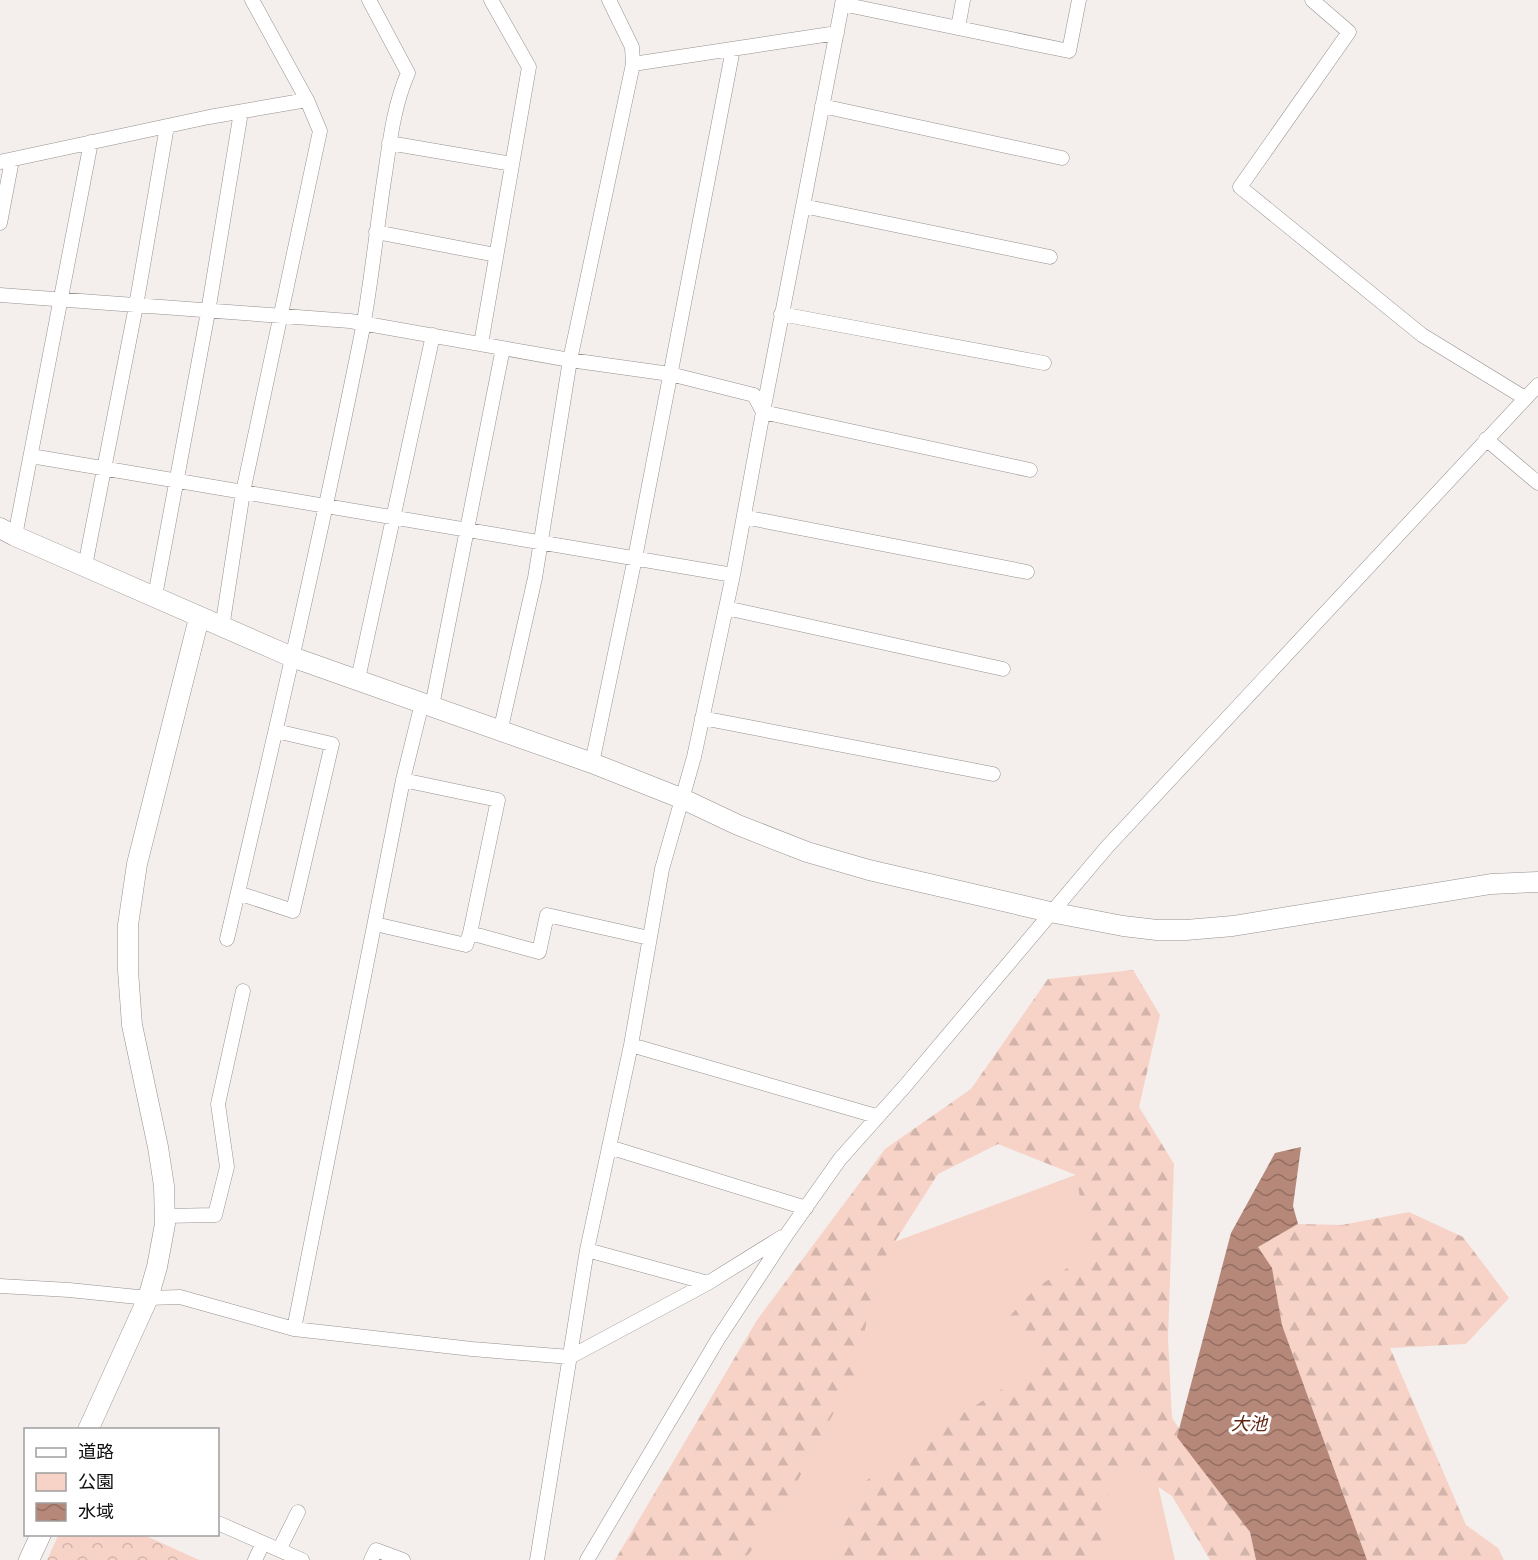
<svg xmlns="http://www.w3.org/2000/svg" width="1538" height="1560" viewBox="0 0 1538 1560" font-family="'Sofia Sans Condensed','Noto Sans JP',sans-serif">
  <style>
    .green { fill: #f7d3c7 }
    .forest { fill: url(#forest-firs) }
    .park { fill: url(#park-crowns) }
    .water { fill: url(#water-waves) }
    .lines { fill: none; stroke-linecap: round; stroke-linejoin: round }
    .street-casing { stroke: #96918f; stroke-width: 15 }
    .secondary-casing { stroke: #96918f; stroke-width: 21 }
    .street { stroke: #fff; stroke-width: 14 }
    .secondary { stroke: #fff; stroke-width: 20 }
    .labels { text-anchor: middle; stroke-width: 6; stroke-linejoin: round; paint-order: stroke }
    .water-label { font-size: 18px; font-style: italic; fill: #5f2410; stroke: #fff }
  </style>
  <defs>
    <pattern id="forest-firs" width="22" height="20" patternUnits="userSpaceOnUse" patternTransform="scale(1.5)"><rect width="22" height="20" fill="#f7d3c7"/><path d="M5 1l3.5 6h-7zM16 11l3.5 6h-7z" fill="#d3b4aa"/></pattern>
    <pattern id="park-crowns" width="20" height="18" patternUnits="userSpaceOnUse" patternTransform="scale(1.5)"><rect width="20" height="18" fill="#f7d3c7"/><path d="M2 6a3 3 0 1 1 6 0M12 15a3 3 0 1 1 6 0" fill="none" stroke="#d3b4aa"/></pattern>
    <pattern id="water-waves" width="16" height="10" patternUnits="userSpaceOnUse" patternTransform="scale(1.5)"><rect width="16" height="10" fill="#b68879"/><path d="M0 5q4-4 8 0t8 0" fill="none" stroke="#926e62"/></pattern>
  </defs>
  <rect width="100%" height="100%" fill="#f4eeec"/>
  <path class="green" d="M1086,1171L1175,1560H687L848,1259Z"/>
  <path class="forest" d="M1133,970L1160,1015L1139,1107L1174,1164L1168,1338L1172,1418L1250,1532L1256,1560H1210L1172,1496L1122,1463L1105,1503L1104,1560H828L863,1483L934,1431L1047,1361L1005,1321L1037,1287L1090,1254L1076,1175L998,1144L938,1174L877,1270L857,1369L781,1512L744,1560H615L757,1320L885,1149L971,1089L1048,979Z
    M1409,1212L1463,1237L1509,1298L1466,1344L1390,1348L1466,1525L1498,1548L1504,1560H1367L1282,1325L1274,1280L1257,1247L1298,1224L1342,1225Z"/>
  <path class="park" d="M59,1534L144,1535L199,1560H47Z"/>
  <path class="water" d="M1301,1147L1293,1206L1298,1224L1258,1247L1272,1268L1282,1325L1367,1560H1256L1250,1532L1177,1437L1231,1233L1275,1153Z"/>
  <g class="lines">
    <g class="street-casing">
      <path id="street" d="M1312,0L1349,32L1240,187L1422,335L1525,398
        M842,4L1069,51L1079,0
        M958,28L963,0
        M633,64L837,33
        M822,106L1062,158
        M389,143L512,164
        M0,162L209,117L307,100
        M803,206L1050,257
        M0,223L12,160
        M376,232L496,255
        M0,295L350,321L570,360L670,374L754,395L763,412
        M781,314L1044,363
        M481,344L529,67L491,0
        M763,412L1030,470
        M1486,439L1538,483
        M31,456L733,575
        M744,517L1027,572
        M15,536L91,142
        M85,566L136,306L167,126
        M155,596L208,312L241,112
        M726,608L1003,669
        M222,628L243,492L320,131L307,100L252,0
        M358,679L433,335
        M432,706L503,348
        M702,718L993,774
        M500,732L535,578L570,360L633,64L632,47L609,0
        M592,763L635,558L733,49
        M403,780L498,800L470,933
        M238,893L293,911L332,744L276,731
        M375,924L466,945L470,933L539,952L547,915L649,938
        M227,939C275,735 322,532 363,327C372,277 377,225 385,174C390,140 394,105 408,73L369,0
        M631,1045L876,1116
        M609,1147L806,1208
        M164,1216L215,1215L227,1167L218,1104L243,991
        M587,1250L708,1283
        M0,1286L69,1290L148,1298L180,1297L294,1329L472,1349L570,1357L708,1283L782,1237
        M294,1329L403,780L422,703
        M218,1523L302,1560
        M279,1550L298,1512
        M255,1560L263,1543
        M371,1560L376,1550L403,1560
        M537,1560L587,1250L631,1045L662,869L694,757L733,575L763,412L843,0
        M587,1560L718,1339L787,1234L840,1159L905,1086L1107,847L1538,385"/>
    </g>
    <g class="secondary-casing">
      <path id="secondary" d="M0,528L15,536L292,657L592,763L683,799L738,825L807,852L869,870L1050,912L1123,926L1157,930H1186L1233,926L1491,884L1538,882
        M88,1430L148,1298L157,1267L165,1224L164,1186L158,1147L132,1025L128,970V925L137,864L199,618
        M29,1560L41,1534"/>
    </g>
    <use href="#street" class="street"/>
    <use href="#secondary" class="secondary"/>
  </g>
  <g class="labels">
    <g class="water-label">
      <text x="1249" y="1430">大池</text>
    </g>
  </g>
  <rect x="24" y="1428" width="195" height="108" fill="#ffffff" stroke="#9f9e9e" stroke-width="1.5"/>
  <rect x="36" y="1448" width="30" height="9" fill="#ffffff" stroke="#9f9e9e" stroke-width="1.5"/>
  <text x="78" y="1458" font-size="18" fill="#0f0d0d">道路</text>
  <rect x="36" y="1473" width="30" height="18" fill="#f7d3c7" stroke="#9f9e9e" stroke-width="1.5"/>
  <text x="78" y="1488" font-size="18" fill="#0f0d0d">公園</text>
  <rect x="36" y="1503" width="30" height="18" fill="url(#water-waves)" stroke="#9f9e9e" stroke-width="1.5"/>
  <text x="78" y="1518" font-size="18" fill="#0f0d0d">水域</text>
</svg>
